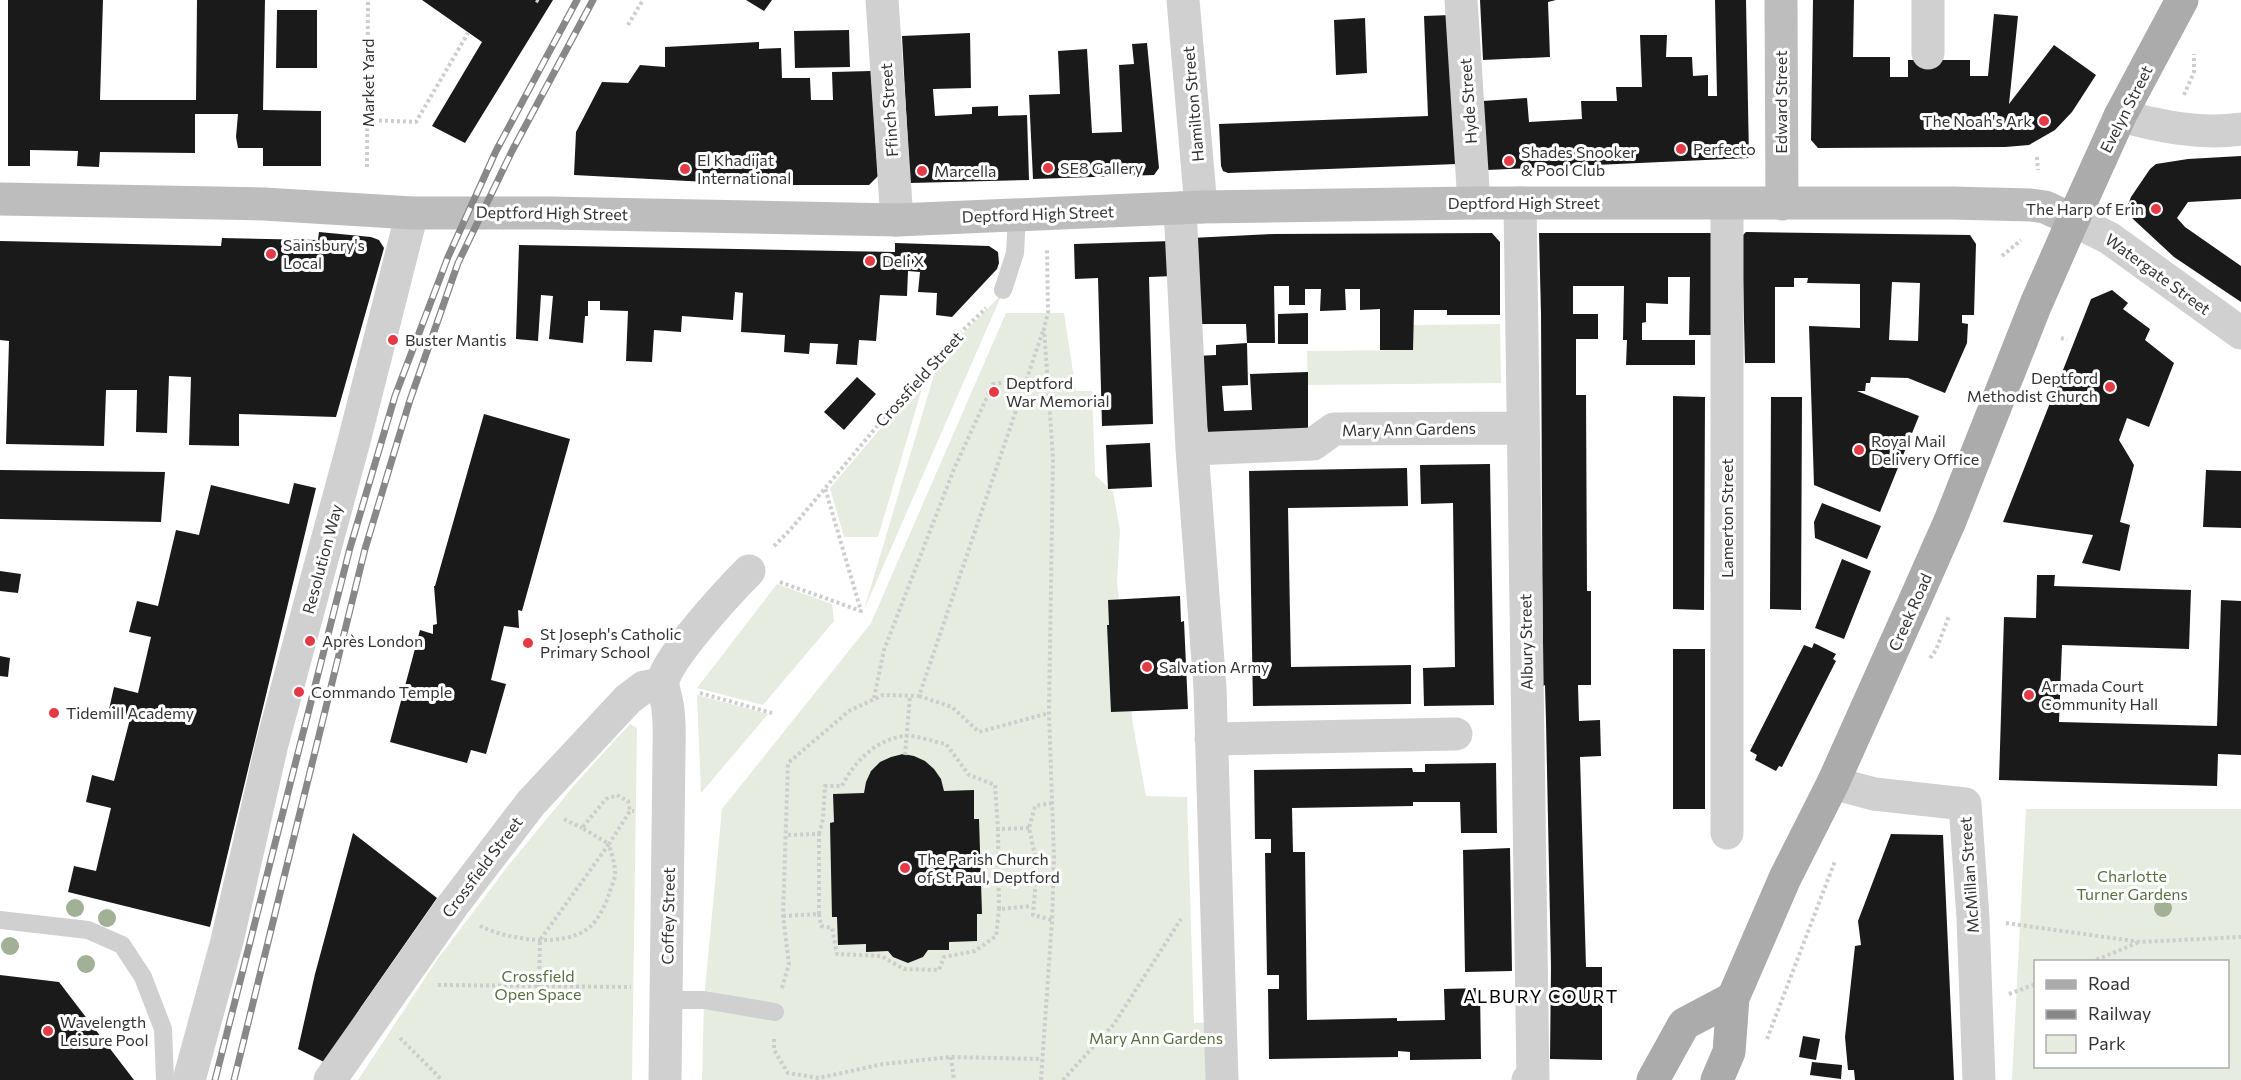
<svg xmlns="http://www.w3.org/2000/svg" width="2241" height="1080" viewBox="0 0 2241 1080" font-family="Commissioner,sans-serif">
  <style>
    .green { fill: #e6ecdf; fill-rule: evenodd }
    .building { fill: #1a1a1a; fill-rule: evenodd }
    .lines { fill: none; stroke-linecap: round; stroke-linejoin: round }
    .path { stroke: #cdcdcd; stroke-width: 4; stroke-dasharray: 3 3; stroke-linecap: butt }
    .lane { stroke: #d0d0d0; stroke-width: 18 }
    .street { stroke: #d0d0d0; stroke-width: 33 }
    .secondary { stroke: #bdbdbd; stroke-width: 33 }
    .primary { stroke: #ababab; stroke-width: 33 }
    .rail-casing { stroke: #888; stroke-width: 7 }
    .rail { stroke: #fff; stroke-width: 4.5; stroke-dasharray: 14; stroke-linecap: butt }
    .tree { fill: #a2b095 }
    .poi-dot { fill: #e63946; stroke: #fff; stroke-width: 2 }
    .labels { text-anchor: middle; stroke-width: 6; stroke-linejoin: round; paint-order: stroke }
    .street-label { font-size: 16px; fill: #333; stroke: #fff }
    .poi-label { font-size: 16px; fill: #333; stroke: #fff; text-anchor: start }
    .park-label { font-size: 16px; fill: #56703f; stroke: #fff }
    .neighbourhood-label { font-size: 18px; letter-spacing: 1.5px; fill: #000; stroke: #fff }
  </style>
  <rect width="100%" height="100%" fill="#fff"/>
  <path class="green" d="M1002,294L864,610L939,358Z
    M1006,313H1064L1076,391H1092L1095,475L1113,492L1120,530L1117,582L1133,725L1146,796L1187,797L1194,1023L1213,1022L1215,1080H702L704,1000L722,809L871,623Z
    M1500,324L1501,383L1308,385L1307,351L1413,350V325Z
    M926,375L878,537H844L830,488Z
    M777,584L832,604L834,621L763,705L697,688Z
    M697,695L768,714L701,793Z
    M630,724L637,728L632,1080H358L437,960L508,866L577,782Z
    M2026,809H2241V1080H2012ZM2036,962H2228V1066H2036Z"/>
  <path class="building" d="M8,0H103L100,100H196L197,0H265L263,110L321,111V166H263V148H238L236,137L238,114H195V153L100,152L99,167L77,166L78,151L30,150V166H8Z
    M422,0H553L465,143L432,126L482,42Z
    M746,0H772L764,11Z
    M1480,0H1556L1548,2L1550,57L1483,60Z
    M1715,0H1746L1749,158L1487,170L1483,101L1527,98L1529,122L1582,119L1581,101H1617L1616,87H1642L1640,35H1667L1666,57H1692L1693,76L1708,75V96H1717Z
    M1813,0H1854L1853,57H1890V77H1908V60H1970V76H1988L1994,14L2018,16L2009,104L2054,45L2096,75L2072,112L2055,130L2029,145L2005,147L1818,148L1811,140Z
    M277,10H317V68H276Z
    M1451,15L1457,164L1228,173L1223,171L1221,166L1219,124L1428,116L1424,16Z
    M1365,18L1367,73L1336,75L1334,20Z
    M849,30L850,67L795,68L794,31Z
    M970,33L971,88L933,89L935,116L972,114V107L998,106V116L1027,115L1029,180L910,183L902,36Z
    M759,42V49L781,48L782,78H810L811,100H833L832,72L871,71L878,176L869,185H765L574,175L576,132L602,82L628,83L640,65L665,67V47Z
    M1147,43L1159,168L1154,175L1033,179L1029,95L1060,94L1058,51L1087,49L1092,133L1122,132L1119,65L1134,64L1132,44Z
    M2241,156V199L2188,202L2177,218L2185,227L2241,266V302L2174,257L2133,219L2129,213L2128,205L2131,197L2150,169L2156,164L2188,159Z
    M319,232L371,237L379,240L384,248L336,417L239,414V446L189,445L191,377L169,376L167,433L136,432L137,390H106L104,446L6,444L9,341L0,340V241L221,246L222,238L318,240Z
    M1746,232L1970,235L1976,244L1974,315H1962V323L1968,324L1967,343L1945,393L1908,378L1871,377L1870,383H1866L1865,391H1857L1919,416L1880,512L1814,485L1809,326L1860,328V284L1807,283L1808,278H1794V287H1775V363H1745L1742,236ZM1892,282L1920,283L1918,341L1889,340Z
    M1492,233L1500,242V315H1447V310H1414L1413,350H1380V309L1360,310V289H1345L1346,310L1320,311L1321,289H1305V305H1289V286H1274L1275,343H1247L1246,324H1195L1191,238L1274,234Z
    M1539,233H1715L1714,335H1689L1690,277H1668V304L1646,303V322L1642,323V340H1695V365H1626L1627,340H1623L1624,286H1573V314H1598V339H1576V395H1586L1587,591H1591V685H1578L1579,721L1600,720L1601,756L1580,757L1586,967H1602V1060L1550,1059L1551,967L1546,721L1545,685L1543,686L1541,314Z
    M1172,241L1173,276L1149,277L1153,424L1102,426L1098,278L1075,279L1074,244Z
    M895,243L989,246L998,252L999,263L997,269L952,317L936,315L937,293L918,292L920,272L908,271L907,296L880,295L876,341L859,340L857,365L836,364L838,344L810,343L809,354L784,352L785,335L741,332L743,293L735,292L733,320L682,316L681,332L654,330L652,362L626,361L628,311L600,310V301H588V316H585L583,343L549,339L553,296L541,295L538,341L516,339L519,245L895,252Z
    M2112,290L2128,303L2123,309L2150,329L2145,340L2174,363L2149,427L2127,418L2119,440L2134,465L2120,522L2130,525L2120,571L2082,563L2093,535L2003,522L2091,299Z
    M1308,313V344H1278V314Z
    M1247,343L1248,385L1222,386L1224,411L1252,410L1250,374L1308,372V431L1208,433L1196,356L1216,355V345Z
    M857,377L876,394L844,430L824,412Z
    M1673,396L1705,397L1704,610L1673,609Z
    M1771,397H1802L1801,610L1770,609Z
    M484,414L570,439L522,611L518,610L519,628L504,626L491,680L506,684L486,754L471,750L467,763L390,742L420,630L433,634V625L437,624L434,586H435Z
    M1150,443L1152,487L1108,489L1106,445Z
    M1490,464L1494,705L1424,706L1423,668L1455,667L1453,503L1421,504L1420,465Z
    M1407,468L1408,506L1288,508L1291,667L1411,665V704L1253,706L1249,471Z
    M0,470L165,472L161,522L0,519Z
    M2206,470L2241,471V528L2203,527Z
    M294,483L316,488L210,927L68,892L74,866L96,871L111,808L86,802L92,775L114,781L130,719L108,714L114,687L138,693L151,637L129,632L137,601L158,606L176,530L199,535L211,485L289,504Z
    M1822,503L1881,526L1867,559L1815,538L1814,522Z
    M1842,559L1871,571L1844,639L1815,628Z
    M0,571L21,574L18,593L0,591Z
    M2037,575H2055L2054,586L2191,590L2189,649L2062,645L2059,722L2217,726L2221,600L2241,601V755L2218,754L2217,786L1999,780L2004,617L2036,618Z
    M1180,596L1181,622L1184,621L1188,709L1111,712L1107,625H1109L1108,600Z
    M1814,643L1836,654L1833,659L1836,661L1782,767L1779,766L1776,771L1755,760L1757,755L1750,751L1804,645L1812,648Z
    M1673,649H1705V809H1673Z
    M0,656L10,658L8,677L0,676Z
    M903,754L914,756L925,761L934,769L941,779L944,791L974,790V819H979L982,914H977V941L949,942V950H928L923,957L908,963L893,957L888,951L866,952V944L838,945L837,917H832L830,823L834,822L833,794L864,793L866,782L871,771L880,762L891,757Z
    M1496,763L1497,833H1461L1460,802H1413V806L1292,808L1293,852H1305L1307,1020L1397,1018V1021L1445,1020L1444,989L1480,988L1481,1059L1410,1060V1052L1398,1051V1057L1269,1059L1268,989H1279V975H1267L1265,853H1271V839H1255L1254,770L1412,768L1413,772H1425V764Z
    M353,833L437,898L361,1007L326,1063L298,1049L315,974Z
    M1891,834L1943,835L1954,1080H1855L1854,1070H1848L1845,1037L1855,946L1861,945L1858,921Z
    M1510,848L1512,971L1465,972L1463,850Z
    M0,975L59,982L134,1080H0Z
    M1803,1036L1820,1039L1816,1060L1799,1057Z
    M1812,1062L1842,1065L1841,1079L1810,1075Z"/>
  <g class="lines">
    <path class="path" d="M536,0L540,2
      M628,25L643,0
      M2184,95L2194,72V54
      M367,120L416,122L468,33
      M2037,157L2038,170
      M367,167L368,0
      M2002,256L2021,240
      M2061,338L2067,340
      M774,546L790,530L936,356L986,308
      M780,582L861,611L825,488
      M1930,658L1936,650L1949,616
      M700,693L772,713
      M919,696L952,707L979,732L1049,713
      M874,698L884,650L954,469L993,384L1026,380
      M905,755L910,696
      M1052,803L1035,806L1029,828L1037,865L1033,915L1052,920
      M564,819L582,828
      M1029,828L998,829L999,909L1032,906
      M819,834L823,819L825,786H842C854,762 876,739 905,736C917,735 934,742 946,744L969,775L995,785L998,829
      M819,914L821,926L832,928L837,954L881,956L904,969L939,970L944,957L975,951L996,936L999,909
      M783,916L819,914V834L785,835
      M2006,923L2140,942L2241,937
      M480,926C509,940 565,949 591,926C599,918 606,904 609,894C611,887 616,878 615,872C615,863 611,853 609,844L630,811H634
      M2091,962L2137,943
      M438,985L631,987
      M539,987L540,940L609,844L582,828L606,799L617,795L628,801L630,811
      M782,988L789,964L783,916L788,763L849,711L883,695L919,696L1044,328
      M2009,994L2036,984
      M400,1038L442,1080
      M774,1039V1050L788,1073L819,1078L883,1064L951,1057L1042,1059
      M1767,1039L1835,861
      M951,1057L954,1080
      M1041,1080L1052,920L1054,858L1049,713L1053,458L1044,328L1048,313L1047,248
      M1063,1080L1114,1024L1181,919"/>
    <path class="lane" d="M1003,290L1015,253L1017,215
      M0,920L88,930L122,945L143,977L163,1029L165,1080
      M666,1000H704L775,1012"/>
    <path class="street" d="M882,0L897,220
      M1183,0L1201,207
      M1461,0L1474,203
      M1928,53V0
      M2120,116C2161,126 2199,135 2241,129
      M1520,203L1533,1080H1528
      M1180,208L1192,449L1210,688L1222,1080
      M2073,220L2109,238L2241,333
      M1192,449L1313,444L1334,429L1522,428
      M1211,739L1456,734
      M1833,783L1874,794L1965,804L1973,918L1979,1080
      M1727,833V204
      M189,1080L227,941L272,744L354,441L412,213
      M330,1080L453,905L531,803L628,699L644,687L663,684
      M665,1080L669,752C669,738 670,724 668,711C668,702 663,692 663,683C663,662 731,589 749,571"/>
    <path class="secondary" d="M1781,0L1782,204
      M0,199L264,204L412,213H549L897,220L1201,207L1474,203H1951L2031,205L2045,207L2073,220"/>
    <path class="primary" d="M1653,1080L1684,1024L1733,998
      M1717,1080L1729,1052L1733,998L1785,878L1833,783L1915,600L1950,521L2036,304L2073,220L2120,116L2182,0"/>
    <g class="rail-casing">
      <path id="rail" d="M215,1080L350,548L395,396L448,257L496,151L577,0
        M234,1080L365,549L410,400L458,263L512,151L593,0"/>
    </g>
    <use href="#rail" class="rail"/>
  </g>
  <g class="tree">
    <circle cx="75" cy="908" r="9"/>
    <circle cx="2163" cy="908" r="9"/>
    <circle cx="107" cy="918" r="9"/>
    <circle cx="10" cy="946" r="9"/>
    <circle cx="86" cy="964" r="9"/>
  </g>
  <g class="poi-dot">
    <circle cx="2044" cy="121" r="6"/>
    <circle cx="1681" cy="149" r="6"/>
    <circle cx="1509" cy="161" r="6"/>
    <circle cx="1048" cy="168" r="6"/>
    <circle cx="685" cy="169" r="6"/>
    <circle cx="922" cy="171" r="6"/>
    <circle cx="2156" cy="209" r="6"/>
    <circle cx="271" cy="254" r="6"/>
    <circle cx="870" cy="261" r="6"/>
    <circle cx="393" cy="340" r="6"/>
    <circle cx="2110" cy="387" r="6"/>
    <circle cx="994" cy="392" r="6"/>
    <circle cx="1859" cy="450" r="6"/>
    <circle cx="310" cy="641" r="6"/>
    <circle cx="528" cy="643" r="6"/>
    <circle cx="1147" cy="667" r="6"/>
    <circle cx="299" cy="692" r="6"/>
    <circle cx="2029" cy="695" r="6"/>
    <circle cx="54" cy="713" r="6"/>
    <circle cx="905" cy="868" r="6"/>
    <circle cx="48" cy="1031" r="6"/>
  </g>
  <g class="labels">
    <g class="street-label">
      <text transform="translate(368 83) rotate(-90)" y="6">Market Yard</text>
      <text transform="translate(1468 101) rotate(-94)" y="6">Hyde Street</text>
      <text transform="translate(1781 102) rotate(-90)" y="6">Edward Street</text>
      <text transform="translate(1193 104) rotate(-95)" y="6">Hamilton Street</text>
      <text transform="translate(2126 109) rotate(-63)" y="6">Evelyn Street</text>
      <text transform="translate(889 110) rotate(-94)" y="6">Ffinch Street</text>
      <text x="1524" y="209">Deptford High Street</text>
      <text transform="translate(552 213) rotate(1)" y="6">Deptford High Street</text>
      <text transform="translate(1038 214) rotate(-2)" y="6">Deptford High Street</text>
      <text transform="translate(2158 274) rotate(36)" y="6">Watergate Street</text>
      <text transform="translate(919 379) rotate(-48)" y="6">Crossfield Street</text>
      <text transform="translate(1409 429) rotate(-1)" y="6">Mary Ann Gardens</text>
      <text transform="translate(1727 518) rotate(-90)" y="6">Lamerton Street</text>
      <text transform="translate(322 559) rotate(-75)" y="6">Resolution Way</text>
      <text transform="translate(1910 612) rotate(-66)" y="6">Creek Road</text>
      <text transform="translate(1526 642) rotate(-91)" y="6">Albury Street</text>
      <text transform="translate(482 867) rotate(-53)" y="6">Crossfield Street</text>
      <text transform="translate(1969 875) rotate(-94)" y="6">McMillan Street</text>
      <text transform="translate(668 916) rotate(-89)" y="6">Coffey Street</text>
    </g>
    <g class="poi-label">
      <text x="2032" y="127" text-anchor="end">The Noah's Ark</text>
      <text x="1693" y="155">Perfecto</text>
      <text x="1521" y="158">Shades Snooker<tspan x="1521" dy="18">&amp; Pool Club</tspan></text>
      <text x="697" y="166">El Khadijat<tspan x="697" dy="18">International</tspan></text>
      <text x="1060" y="174">SE8 Gallery</text>
      <text x="934" y="177">Marcella</text>
      <text x="2144" y="215" text-anchor="end">The Harp of Erin</text>
      <text x="283" y="251">Sainsbury's<tspan x="283" dy="18">Local</tspan></text>
      <text x="882" y="267">Deli X</text>
      <text x="405" y="346">Buster Mantis</text>
      <text x="2098" y="384" text-anchor="end">Deptford<tspan x="2098" dy="18">Methodist Church</tspan></text>
      <text x="1006" y="389">Deptford<tspan x="1006" dy="18">War Memorial</tspan></text>
      <text x="1871" y="447">Royal Mail<tspan x="1871" dy="18">Delivery Office</tspan></text>
      <text x="540" y="640">St Joseph's Catholic<tspan x="540" dy="18">Primary School</tspan></text>
      <text x="322" y="647">Après London</text>
      <text x="1159" y="673">Salvation Army</text>
      <text x="2041" y="692">Armada Court<tspan x="2041" dy="18">Community Hall</tspan></text>
      <text x="311" y="698">Commando Temple</text>
      <text x="66" y="719">Tidemill Academy</text>
      <text x="917" y="865">The Parish Church<tspan x="917" dy="18">of St Paul, Deptford</tspan></text>
      <text x="60" y="1028">Wavelength<tspan x="60" dy="18">Leisure Pool</tspan></text>
    </g>
    <g class="park-label">
      <text x="2132" y="882">Charlotte<tspan x="2132" dy="18">Turner Gardens</tspan></text>
      <text x="538" y="982">Crossfield<tspan x="538" dy="18">Open Space</tspan></text>
      <text x="1156" y="1044">Mary Ann Gardens</text>
    </g>
    <g class="neighbourhood-label">
      <text x="1541" y="1003">ALBURY COURT</text>
    </g>
  </g>
  <rect x="2034" y="960" width="195" height="108" fill="#ffffff" stroke="#adadad" stroke-width="1.5"/>
  <rect x="2046" y="980" width="30" height="9" fill="#ababab" stroke="#adadad" stroke-width="1.5"/>
  <text x="2088" y="990" font-size="18" fill="#333333">Road</text>
  <rect x="2046" y="1010" width="30" height="9" fill="#888888" stroke="#adadad" stroke-width="1.5"/>
  <text x="2088" y="1020" font-size="18" fill="#333333">Railway</text>
  <rect x="2046" y="1035" width="30" height="18" fill="#e6ecdf" stroke="#adadad" stroke-width="1.5"/>
  <text x="2088" y="1050" font-size="18" fill="#333333">Park</text>
</svg>
